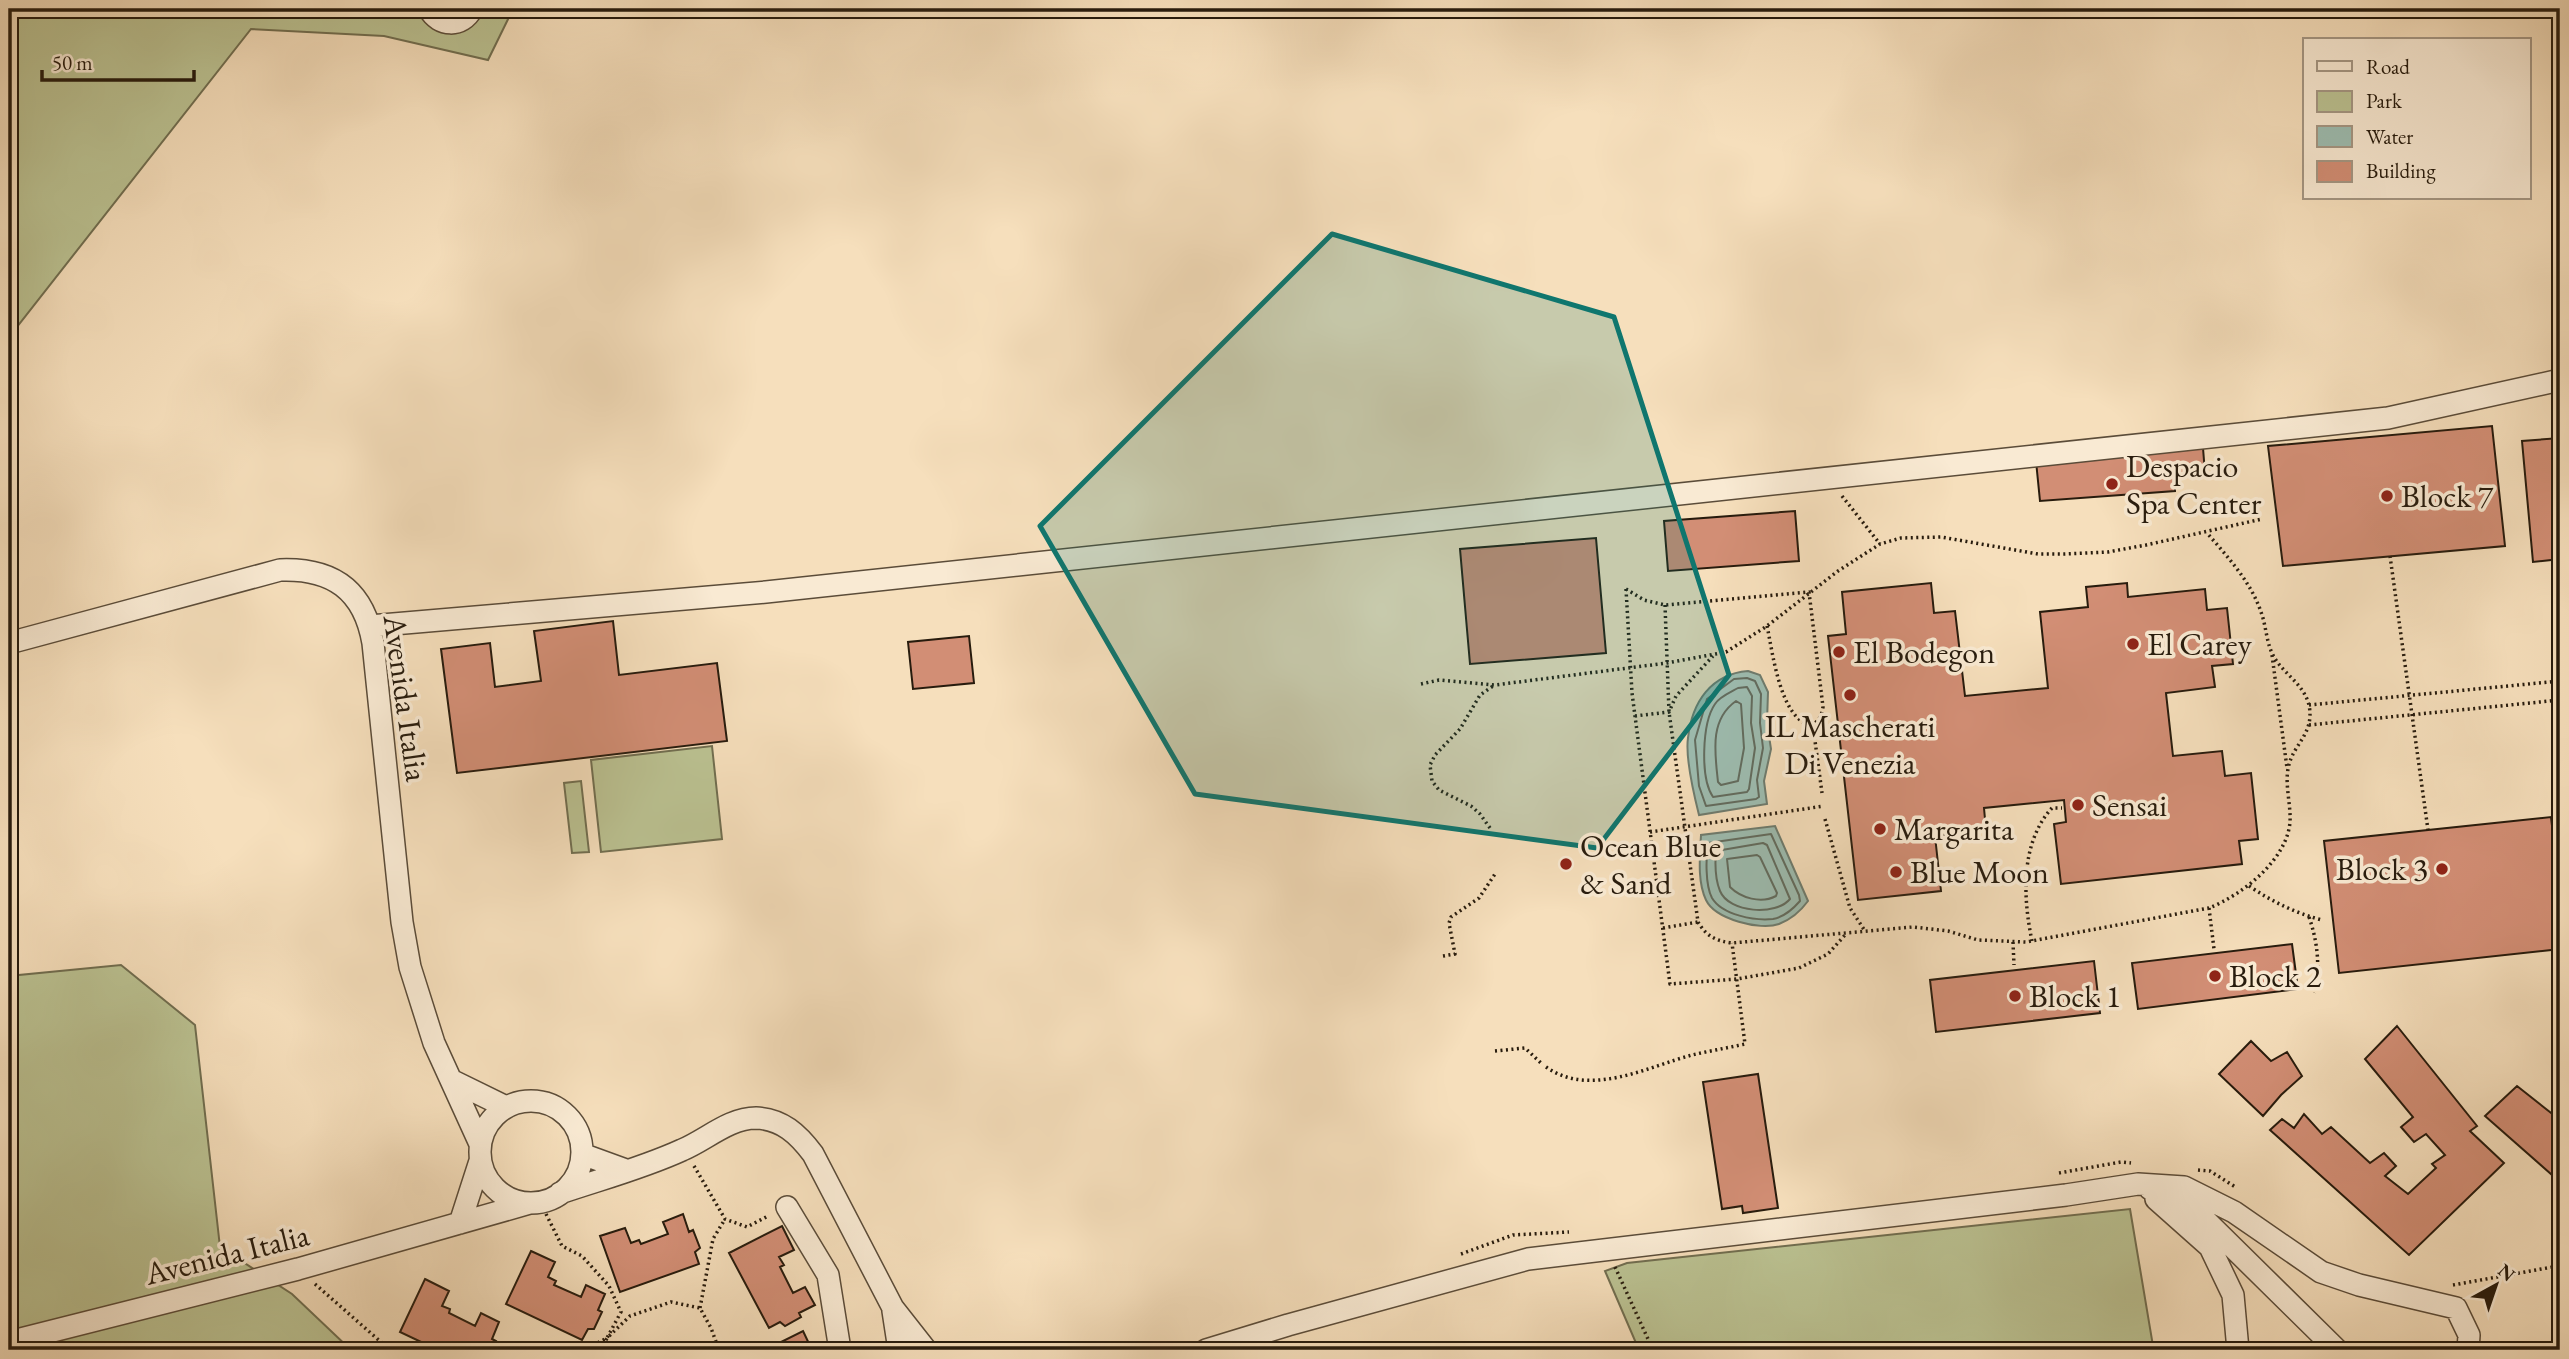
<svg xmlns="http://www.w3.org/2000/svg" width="2569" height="1359" viewBox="0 0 2569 1359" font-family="'EB Garamond',serif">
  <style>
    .green { fill: #bbc292; stroke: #716e50; stroke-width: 2 }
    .water { fill: #9dbdb1; stroke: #6e7c6f; stroke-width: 2 }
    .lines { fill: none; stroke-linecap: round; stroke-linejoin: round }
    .shore { stroke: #626c5f; stroke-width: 2 }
    .building { fill: #d28e75; stroke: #271b0d; stroke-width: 2 }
    .minor-casing { stroke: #5b4c39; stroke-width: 24 }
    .path { stroke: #271b0d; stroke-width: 3.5; stroke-dasharray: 2 3.5; stroke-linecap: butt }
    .minor { stroke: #f9ead3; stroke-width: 21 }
    .marked { fill: #0f766e; fill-opacity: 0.2; stroke: #0f766e; stroke-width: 5; stroke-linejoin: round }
    .poi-dot { fill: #8f2418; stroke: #f9ead3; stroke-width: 2.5 }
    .labels { text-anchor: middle; stroke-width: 7; stroke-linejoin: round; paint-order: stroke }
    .poi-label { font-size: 32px; fill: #271b0d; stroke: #f9ead3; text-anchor: start }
    .street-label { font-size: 32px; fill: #271b0d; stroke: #f9ead3 }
  </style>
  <rect width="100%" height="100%" fill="#f6dfbc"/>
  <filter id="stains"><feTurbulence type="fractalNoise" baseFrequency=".00286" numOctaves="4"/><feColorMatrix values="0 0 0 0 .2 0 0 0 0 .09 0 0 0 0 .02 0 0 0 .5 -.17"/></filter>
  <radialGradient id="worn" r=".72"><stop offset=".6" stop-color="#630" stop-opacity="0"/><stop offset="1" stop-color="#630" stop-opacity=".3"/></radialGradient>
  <path class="green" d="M9,9H513L488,60L384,36L251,29L9,337Z
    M712,746L722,839L601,852L591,760Z
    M581,781L589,852L572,853L564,783Z
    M121,965L195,1025L220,1247L292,1294L351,1350H9V976Z
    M2130,1209L2153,1346L2169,1350H1639L1605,1271L1627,1263Z"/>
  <path class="water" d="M1748,671L1760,675L1768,692L1767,723L1771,749L1764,781L1767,804L1699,815C1694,795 1685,758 1688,738C1692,702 1711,674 1748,671Z
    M1775,826L1808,901C1800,912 1792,919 1779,924C1760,931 1715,919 1706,900C1697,881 1700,856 1701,835Z"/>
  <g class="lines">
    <path class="shore" d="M1747,678L1755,681L1761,694L1760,723L1763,748L1757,780L1759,797L1756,799L1706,806L1699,786L1695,740L1707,699L1734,679Z
      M1738,688L1747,687L1752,696L1751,723L1755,748L1749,789L1747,792L1713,797C1700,778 1702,723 1715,704C1719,697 1731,692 1738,688Z
      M1736,701L1741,704L1744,748L1738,781L1721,785L1718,782C1715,753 1709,720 1736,701Z
      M1771,834L1799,895L1800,901C1793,909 1784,917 1773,919C1755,921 1722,915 1712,898C1705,885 1706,857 1708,843Z
      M1763,843L1767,845L1790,899C1776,916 1729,913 1720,891C1715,879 1715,863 1716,851Z
      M1757,855L1760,857L1777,893L1776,896C1761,904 1741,898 1730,887L1727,859Z"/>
  </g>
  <path class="building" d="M2492,426L2505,546L2283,566L2268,446Z
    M2560,438V559L2533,562L2522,441Z
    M2203,448L2205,473L2174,476L2175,491L2040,501L2036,461Z
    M1795,511L1799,561L1668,571L1664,521Z
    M1596,538L1606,653L1470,664L1460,549Z
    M1931,583L1934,613L1955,611L1965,696L2048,688L2040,612L2088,607L2086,587L2127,583L2128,597L2205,589L2207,610L2227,608L2233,664L2212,666L2215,687L2166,693L2173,756L2222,751L2225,776L2251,773L2258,839L2239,841L2242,864L2061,884L2054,824L2066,822L2064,800L1984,808L1986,830L1935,836L1941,891L1858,900L1828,636L1846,634L1842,592Z
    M613,621L619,675L717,663L727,741L457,773L441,649L490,643L495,687L541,681L534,631Z
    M969,636L974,683L913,689L908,642Z
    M2551,817L2560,896V949L2339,973L2324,841Z
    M2292,944L2298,989L2138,1009L2132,963Z
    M2094,961L2100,1013L1936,1032L1930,980Z
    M2397,1026L2477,1126L2470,1131L2504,1163L2409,1255L2270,1130L2282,1119L2294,1128L2304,1114L2322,1134L2331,1127L2370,1163L2384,1153L2396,1166L2385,1176L2408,1194L2436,1168L2432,1164L2445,1155L2426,1134L2414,1142L2401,1127L2413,1117L2365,1059Z
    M2251,1041L2271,1061L2287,1052L2302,1076L2281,1095L2263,1116L2219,1074Z
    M1758,1074L1778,1208L1743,1213L1742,1206L1722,1209L1703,1082Z
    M2517,1086L2560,1120V1182L2485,1116Z
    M683,1214L689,1232L693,1230L700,1248L695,1252L699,1264L620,1292L600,1236L625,1228L631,1243L639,1240L641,1244L668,1234L663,1222Z
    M782,1226L794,1250L779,1257L784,1265L780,1267L793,1293L805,1287L815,1305L799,1313L801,1317L785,1326L780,1322L769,1328L729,1253Z
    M531,1251L555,1262L548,1277L556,1281L554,1285L581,1297L586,1285L605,1294L598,1310L602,1312L594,1329H588L582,1340L506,1304Z
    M425,1279L449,1291L442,1306L450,1309L449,1313L475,1326L481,1313L499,1322L492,1339L496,1341L492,1350H438L400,1332Z
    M803,1331L812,1350H765Z"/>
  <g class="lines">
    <g class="minor-casing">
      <path id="minor" d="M429,9C439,27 462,28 472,9
        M370,626L766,592L2388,418L2560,380
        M9,643L280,570C332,568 364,590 373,643L402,922L410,967L434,1043L480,1144
        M453,1081L506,1107
        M480 1152a51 51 0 1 1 102 0a51 51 0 1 1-102 0Z
        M582,1154L626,1170
        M2150,1189L2195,1210L2337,1350
        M560,1193C601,1179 643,1168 682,1150C706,1140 729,1118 756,1118C782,1119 798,1134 813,1154L893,1308L926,1350
        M2156,1199L2210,1247L2233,1295L2238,1350
        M787,1207L828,1275L840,1350
        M460,1223L480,1161
        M893,1311L899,1350
        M9,1342L298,1269L530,1203
        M1206,1350L1288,1325L1528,1259L2066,1195L2138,1184L2184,1187L2234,1212L2321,1272L2359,1285L2456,1308L2469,1335L2468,1350"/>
    </g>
    <path class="path" d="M1842,496L1880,544
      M2390,556L2428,830
      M1626,589L1632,693L1670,984L1737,979L1799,968L1828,954L1845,935
      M1626,589L1644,600L1665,605L1809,592L1823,707L1821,716L1813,726
      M1665,605L1669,712L1698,922C1706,936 1716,941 1732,943L1913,927L1948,931L1978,940L2026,942L2209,908C2242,895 2287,860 2290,822C2291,805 2285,786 2288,769C2292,744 2315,735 2309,705C2303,682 2281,673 2272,653C2266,640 2266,625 2261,612C2251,582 2227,556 2207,533
      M1767,626C1773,653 1780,721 1813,726L1822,793
      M2272,655L2287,768
      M1421,684L1439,680L1495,685L1667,663L1726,652L1767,626L1838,571L1880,544L1901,538L1941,537L2038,554H2065L2108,552L2146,545L2262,519
      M2309,705L2560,681
      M1635,716L1669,712L1676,696L1713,656
      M2309,725L2560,700
      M1825,819L1850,908L1865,931
      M1490,828L1480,814L1471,806L1439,790L1432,781L1430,765L1435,755L1460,729L1480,695L1493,686
      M1650,832L1824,806
      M2249,886C2273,902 2295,913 2322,920
      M2209,908L2214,949
      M2309,917C2318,943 2320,966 2315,993
      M1663,928L1698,922
      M2032,941C2023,898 2020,843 2052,808H2062
      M2013,942L2014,965
      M1443,956L1455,954L1449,923L1451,917L1479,898L1495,874
      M1495,1051L1525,1048L1542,1064
      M1546,1067C1590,1098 1647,1067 1692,1055C1709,1051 1727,1048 1745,1044L1732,943
      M694,1166L725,1219L747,1227L768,1216
      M2198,1170L2210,1171L2237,1188
      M2059,1173L2121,1162L2131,1163
      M546,1214L562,1246L582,1256L609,1286L621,1312L607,1338L584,1350
      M1461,1254L1513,1235L1569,1232
      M1615,1267L1653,1350
      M315,1284L390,1350
      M2453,1285L2558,1266L2560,1268
      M700,1308L713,1239L725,1219
      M601,1350L607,1338L630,1316L671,1302L700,1308L711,1328L719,1350"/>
    <use href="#minor" class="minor"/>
  </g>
  <path class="marked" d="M1332,234L1614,317L1729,675L1597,848L1195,794L1040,526Z"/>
  <g class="poi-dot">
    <circle cx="2112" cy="484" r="7"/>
    <circle cx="2387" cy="496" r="7"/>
    <circle cx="2133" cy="644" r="7"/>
    <circle cx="1839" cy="652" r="7"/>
    <circle cx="1850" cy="695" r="7"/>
    <circle cx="2078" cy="805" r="7"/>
    <circle cx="1880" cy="829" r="7"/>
    <circle cx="1566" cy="864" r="7"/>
    <circle cx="2442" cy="869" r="7"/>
    <circle cx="1896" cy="872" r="7"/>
    <circle cx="2215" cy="976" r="7"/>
    <circle cx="2015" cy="996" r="7"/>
  </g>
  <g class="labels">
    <g class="poi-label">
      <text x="2126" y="477">Despacio<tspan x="2126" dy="37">Spa Center</tspan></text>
      <text x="2401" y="507">Block 7</text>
      <text x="2147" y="655">El Carey</text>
      <text x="1853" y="663">El Bodegon</text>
      <text x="1850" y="737" text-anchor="middle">IL Mascherati<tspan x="1850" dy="37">Di Venezia</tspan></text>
      <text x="2092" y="816">Sensai</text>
      <text x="1894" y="840">Margarita</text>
      <text x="1580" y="857">Ocean Blue<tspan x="1580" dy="37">&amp; Sand</tspan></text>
      <text x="2428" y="880" text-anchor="end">Block 3</text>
      <text x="1910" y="883">Blue Moon</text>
      <text x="2229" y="987">Block 2</text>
      <text x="2029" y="1007">Block 1</text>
    </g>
    <g class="street-label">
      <text transform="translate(406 698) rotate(82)" y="11">Avenida Italia</text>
      <text transform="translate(227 1254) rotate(-14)" y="11">Avenida Italia</text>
    </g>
  </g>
  <rect width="2569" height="1359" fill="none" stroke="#f6dfbc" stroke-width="35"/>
  <rect x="10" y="10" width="2548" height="1338" fill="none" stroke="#271b0d" stroke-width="3.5"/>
  <rect x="18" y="18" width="2534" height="1324" fill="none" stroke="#271b0d" stroke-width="2"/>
  <rect x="2303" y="38" width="228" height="161" fill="#f9ead3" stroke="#a59784" stroke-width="2"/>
  <rect x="2317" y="61" width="35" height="10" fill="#f9ead3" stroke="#a59784" stroke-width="2"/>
  <text x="2366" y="74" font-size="21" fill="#271b0d">Road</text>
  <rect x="2317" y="91" width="35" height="21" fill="#bbc292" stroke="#a59784" stroke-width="2"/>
  <text x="2366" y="108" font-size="21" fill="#271b0d">Park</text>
  <rect x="2317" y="126" width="35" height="21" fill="#9dbdb1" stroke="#a59784" stroke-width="2"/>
  <text x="2366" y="144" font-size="21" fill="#271b0d">Water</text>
  <rect x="2317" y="161" width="35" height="21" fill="#d28e75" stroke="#a59784" stroke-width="2"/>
  <text x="2366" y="178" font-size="21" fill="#271b0d">Building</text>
  <g transform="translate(2496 1285) rotate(40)" stroke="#f9ead3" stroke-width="5" paint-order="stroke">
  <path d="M0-5L12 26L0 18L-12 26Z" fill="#271b0d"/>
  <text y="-10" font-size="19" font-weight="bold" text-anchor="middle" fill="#271b0d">N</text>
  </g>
  <path d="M42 70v10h152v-10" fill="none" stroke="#271b0d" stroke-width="3.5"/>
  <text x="52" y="70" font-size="21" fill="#271b0d" stroke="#f9ead3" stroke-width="5" paint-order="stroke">50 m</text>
  <rect width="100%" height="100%" filter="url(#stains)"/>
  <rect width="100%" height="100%" fill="url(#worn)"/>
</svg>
